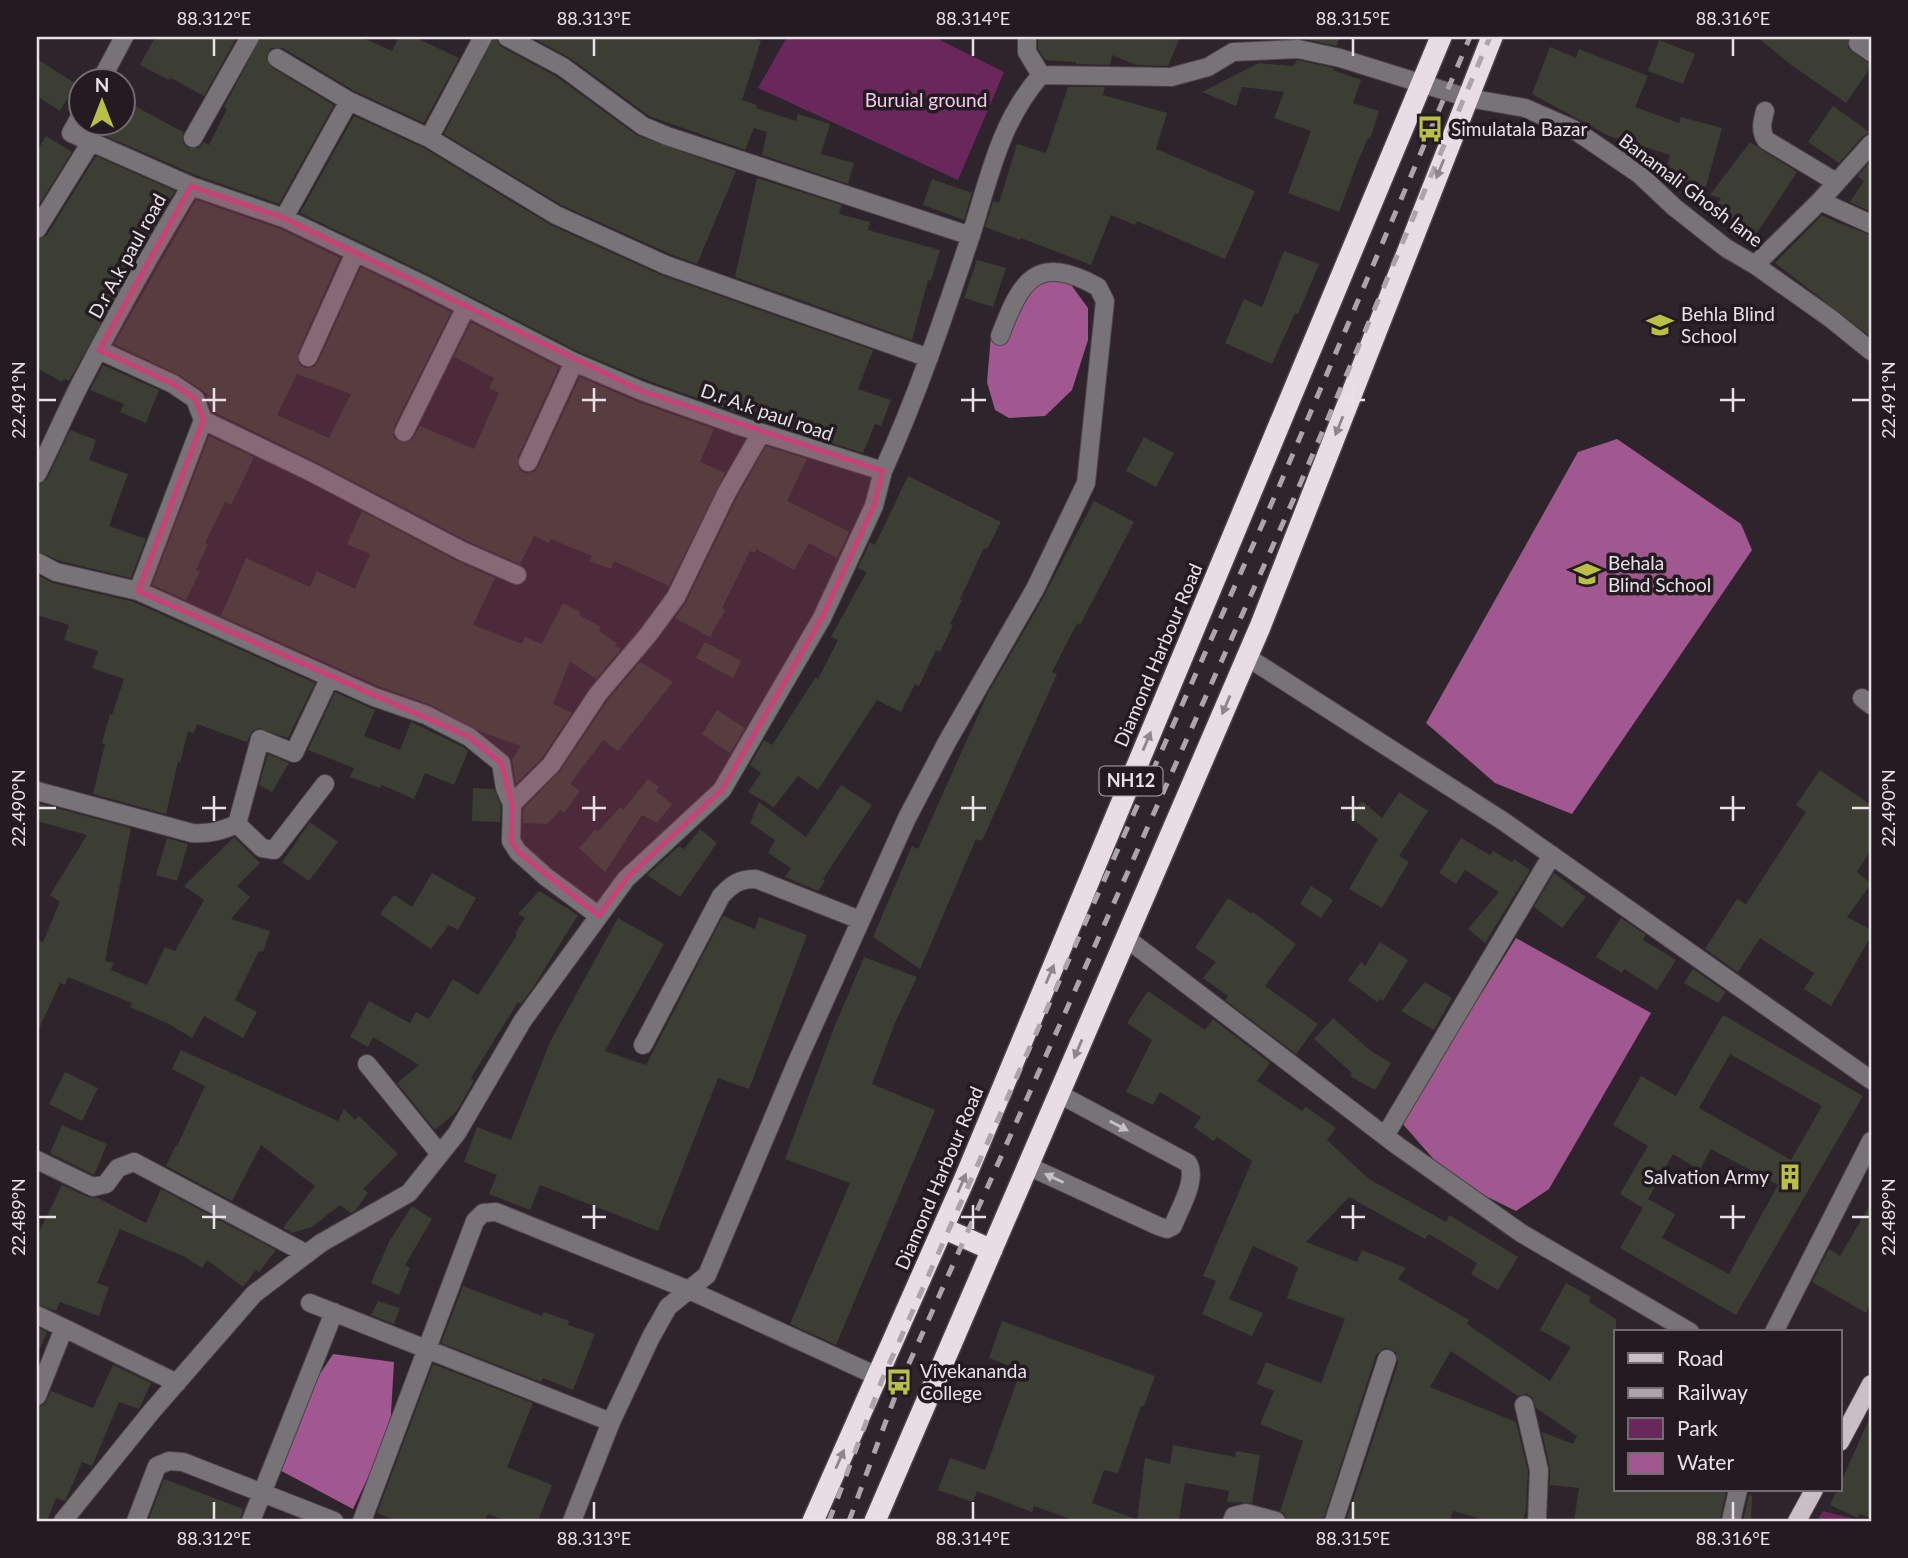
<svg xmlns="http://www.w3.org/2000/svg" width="1908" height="1558" viewBox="0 0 1908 1558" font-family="Lato,sans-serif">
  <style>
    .green { fill: #6a275c }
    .water { fill: #a15790 }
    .building { fill: #3c3d33; fill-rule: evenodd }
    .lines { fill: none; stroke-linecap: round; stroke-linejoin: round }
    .minor-casing { stroke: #4b4349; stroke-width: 20 }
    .major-casing { stroke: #4b4349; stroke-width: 20 }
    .highway-casing { stroke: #4b4349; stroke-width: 24 }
    .minor { stroke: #777376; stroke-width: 18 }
    .major { stroke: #c8bfc5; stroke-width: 18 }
    .highway { stroke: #e8dde5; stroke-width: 21 }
    .rail { stroke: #aba4a9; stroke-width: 5; stroke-dasharray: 12 12; stroke-linecap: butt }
    .oneway { fill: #8f868d }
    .oneway2 { fill: #c6c1c4 }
    .marked { fill: #ca4077; fill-opacity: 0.2; stroke: #ca4077; stroke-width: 5; stroke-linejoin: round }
    .ticks { fill: none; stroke: #e8e2e6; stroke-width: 2.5 }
    .labels { text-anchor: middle; stroke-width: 7; stroke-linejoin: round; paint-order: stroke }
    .shield { fill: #231b21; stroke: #ada6ab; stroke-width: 2 }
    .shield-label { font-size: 18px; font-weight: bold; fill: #e8e2e6 }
    .park-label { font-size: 19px; fill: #f4cae8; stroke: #231b21 }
    .poi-label { font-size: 19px; fill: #e8e2e6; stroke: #231b21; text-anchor: start }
    .street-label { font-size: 19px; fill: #e8e2e6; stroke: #231b21 }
    .neatline { fill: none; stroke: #e8e2e6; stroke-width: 2.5 }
    .ticks-label { font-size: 18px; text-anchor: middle; fill: #e8e2e6 }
  </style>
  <rect width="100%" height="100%" fill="#2d252b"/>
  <path class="green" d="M787,37H934L1004,72L958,180L758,88Z
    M1823,1511L1862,1521H1817Z"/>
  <path class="water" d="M1017,282H1069L1088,308V340L1072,390L1045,416L1009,418L995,410L987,382L991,335Z
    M1617,439L1741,524L1752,550L1572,814L1495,783L1426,723L1578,452Z
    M1516,938L1651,1013L1549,1189L1516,1211L1451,1179L1401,1122Z
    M333,1354L394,1362L390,1431L353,1509L272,1466L299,1406Z"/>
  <path class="building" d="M155,37H237L204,96L171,78L169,80L140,65Z
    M261,37H361L392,51L399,37H414L459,58L424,123L354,91L283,48H271L266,57L271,67L334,105L279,204L195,175L101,134L108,122H122V99L183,132V143L188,148H198L204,142L209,145L227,109L224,107Z
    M494,37L502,47L557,77L638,136L736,171L697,264L670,254L561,205L444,134Z
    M531,37H747L761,41L742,100L757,105L756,108L796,121L798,114L830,124L821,154L854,163L848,184L762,155L767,132L754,128L745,150L649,116L570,58Z
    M1038,37H1180L1168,66L1136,65L1112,55L1110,65L1076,64V62L1045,60L1038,49Z
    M1304,37H1339L1337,46L1303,39Z
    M1757,37H1849L1848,48L1865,61L1871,63V67L1846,103L1790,64Z
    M1659,40L1695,54L1683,84L1648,71Z
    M1550,47L1576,58L1579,49L1648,76L1635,107L1679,123L1681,117L1722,128L1704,194L1663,181L1670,155L1609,136L1532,94Z
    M37,59L76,84L60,111L37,96Z
    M1297,60L1334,68L1333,70L1361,80L1353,103L1379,111L1370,139L1368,138L1356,166L1339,212L1288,193L1311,131L1274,118L1284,92L1242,87L1236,106L1202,92L1259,63L1293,66Z
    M1068,87H1105L1103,95L1167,113L1156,149L1255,191L1225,259L1137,221L1135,225L1111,215L1091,265L1021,238L1020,240L985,227L993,201L999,203L1017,144L1046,153Z
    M1833,106L1871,133L1863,136L1839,163L1808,142Z
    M354,116L424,148L551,225L661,275L873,350L858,389L891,400L881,426L875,424L863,453L747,416L646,380L579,352L425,273L300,213Z
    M46,136L72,152L37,208V151Z
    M1750,142L1797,172L1755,236L1714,209L1721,198L1710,195Z
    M96,156L175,191L69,381L64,379L62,382L37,368V240L47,235Z
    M1871,161V212L1850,202L1864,181L1857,176Z
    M757,178L842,205L839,214L870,222L868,230L940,250L931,281L928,280L912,340L735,277Z
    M932,179L972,193L964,220L923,205Z
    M196,200L280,229L340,258L298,352V363L304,368L314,367L318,362L361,267L451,312L394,427V438L400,442L411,441L420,426L474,449L499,393L489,388L494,378L454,357L471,322L559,367L518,457V468L524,473L534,472L538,467L580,377L638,402L714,429L700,462L725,473L669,586L614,561L611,569L590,561L592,556L551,539L549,543L534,536L520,564L467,541L316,462L216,413L212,411L207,398L208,394L179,375L114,344ZM297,374L351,394L329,438L277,415Z
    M1822,215L1836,222L1871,235V337L1775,263Z
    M1284,251L1319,264L1298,314L1295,313L1272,364L1225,343L1244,299L1262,307Z
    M977,260L1006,268L993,307L964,298Z
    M103,365L159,390L146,423L120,412L124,404L90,390Z
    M70,430L96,440L89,460L128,474L109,526L146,539L131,578L60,561L37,551V492L39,485L47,479Z
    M209,436L254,457L231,505L225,502L205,543L208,544L196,570L200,571L186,600L152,585Z
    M1144,437L1174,453L1156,487L1126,471Z
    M766,446L807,459L787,501L849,532L837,558L809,543L794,570L756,549L755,553L750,551L722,608L725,610L710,637L675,618L686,602L736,499Z
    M908,476L1001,522L987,549L984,548L960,599L962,600L950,624L953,625L940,652L936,650L919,686L915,684L901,712L877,700L818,790L798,776L774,807L748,792L761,773L750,765L764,740L772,745L816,677L818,679L838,640L831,637L865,575L866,572L858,568L870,542L875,545Z
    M1094,501L1134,522L1080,625L1077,623L1052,672L1057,674L982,841L976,839L920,969L873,937L912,846L918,849L988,693L1038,607Z
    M362,511L457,561L495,578L473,625L522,644L525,637L542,644L563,603L581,612L579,615L601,627L599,631L617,643L615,646L621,649L596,679L570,661L553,704L572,713L542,758L516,784L512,760L521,746L481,732L431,705L378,686L221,616L246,558L310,587L317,571L355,589L370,554L347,544Z
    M37,575L53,583L134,602L315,683L288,738L259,728L252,731L247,742L197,724L194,733L188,731L180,763L178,762L166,814L93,794L105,744L102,743L110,714L112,715L124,679L92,668L98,651L64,640L69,625L37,615Z
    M705,642L741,661L733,678L696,658Z
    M640,662L673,682L618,751L603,740L570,784L580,791L564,813L560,810L547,824L523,823V809L560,771L607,701Z
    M335,692L375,710L364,736L400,750L411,722L463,747L468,751L454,785L425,773L414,799L382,785L380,788L350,777L354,768L308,750Z
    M717,710L745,728L730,753L702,734Z
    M268,754L289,763L272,792L259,785Z
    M1820,770L1871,805V850L1857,872L1871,884L1847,917L1871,930V936L1831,1006L1804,989L1814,973L1760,938L1738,972L1705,949L1737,899L1746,904L1806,812L1796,805Z
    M648,779L659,787L656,791L672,804L657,823L642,815L605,872L579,848L596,829L598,832L620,807L623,810Z
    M841,785L872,805L823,879L825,881L818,891L785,877L791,868L768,853L775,840L750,823L759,802L806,837Z
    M473,788L494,789L501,806L500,822L472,821Z
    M1399,792L1428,811L1399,856L1409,862L1382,908L1349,889L1378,839L1350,817L1362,801L1382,818Z
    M37,803L131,828L105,961L114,963L111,970L147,985L165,947L175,951L204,900L184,886L234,837L260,863L237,886L250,897L231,919L270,931L263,952L259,951L235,1000L257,1012L243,1038L204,1016L192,1038L169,1024L130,1007L132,1003L68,977L65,985L60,983L37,1033V940L43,942L60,902L50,895L87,835L37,821Z
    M310,822L338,842L309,881L282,862Z
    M700,829L717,843L680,897L647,875L679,846L684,849Z
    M167,838L188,844L177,881L156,875Z
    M1461,838L1490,855L1493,851L1512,862L1514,859L1530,870L1485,943L1468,929L1499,892L1465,870L1456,884L1439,873Z
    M432,873L476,898L458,930L449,925L431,949L380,914L394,895L412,907Z
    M1554,873L1586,897L1562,928L1534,907Z
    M1311,886L1333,900L1321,918L1300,904Z
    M539,891L578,915L534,986L521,1004L518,1002L471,1078L474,1081L456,1112L435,1130L397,1083L419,1065L373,1037L368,1047L350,1037L369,1001L410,1023L416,1012L429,1019L453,979L478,995L517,935L515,933L525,918L518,914Z
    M1228,898L1252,914L1253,912L1296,944L1265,986L1318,1024L1296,1054L1225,1000L1228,996L1203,978L1216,962L1195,948Z
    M723,916L755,929L759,917L807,935L749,1089L718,1078L658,1231L540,1185L530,1210L489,1194L497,1175L464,1162L477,1127L511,1140L551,1040L618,918L664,944L605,1051L646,1065Z
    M1621,918L1646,935L1643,940L1676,960L1657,990L1624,969L1622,973L1596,957Z
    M1380,942L1408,960L1383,1001L1379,999L1377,1002L1348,980L1361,962L1365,966Z
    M864,957L917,977L895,1023L872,1084L935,1110L836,1345L790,1324L850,1183L785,1159L834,1028Z
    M1693,969L1726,992L1718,1003L1684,983Z
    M1425,982L1452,998L1434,1030L1401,1011Z
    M1148,991L1205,1030L1213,1019L1270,1063L1257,1081L1302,1111L1306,1107L1336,1128L1327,1140L1369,1179L1446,1222L1449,1215L1518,1257L1498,1290L1471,1274L1477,1263L1429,1234L1425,1239L1349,1197L1306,1242L1357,1262L1362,1250L1406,1268L1398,1279L1469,1320L1467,1324L1550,1381L1571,1347L1540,1330L1566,1283L1591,1297L1589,1302L1616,1319V1490L1726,1491L1720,1521H1574L1579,1488L1550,1485V1468L1542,1432L1573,1444L1577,1436L1536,1408L1532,1397L1527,1394L1518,1396L1451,1351L1430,1387L1516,1422L1528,1471L1526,1509L1523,1521H1488L1453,1511L1450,1521H1346L1398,1363L1396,1352L1385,1348L1376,1355L1323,1521H1287L1284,1513L1280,1511L1303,1441L1260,1424L1274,1391L1257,1384L1266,1362L1321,1383L1345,1319L1287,1298L1298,1267L1253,1246L1229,1299L1263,1313L1252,1336L1202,1314L1216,1281L1203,1276L1252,1161L1217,1137L1213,1141L1194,1127L1201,1117L1160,1092L1153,1105L1126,1092L1152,1040L1127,1023Z
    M1723,1015L1863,1096L1736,1315L1620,1248L1643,1208L1620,1194L1648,1146L1613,1125L1641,1076L1676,1096ZM1730,1054L1822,1106L1791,1160L1699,1108ZM1711,1149L1778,1185L1729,1274L1662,1238L1675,1214L1648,1199L1647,1201L1673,1154L1700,1170Z
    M1333,1018L1371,1051L1391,1063L1375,1090L1350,1076L1352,1073L1314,1039Z
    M181,1050L338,1121L344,1109L355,1120L359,1116L398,1154L363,1189L368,1193L355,1211L351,1213L340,1205L312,1227L292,1233L283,1228L315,1186L261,1145L232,1201L166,1166L176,1145L177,1146L205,1086L172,1069Z
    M65,1072L98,1088L82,1121L49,1104Z
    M62,1125L107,1144L94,1175L50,1153Z
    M62,1185L88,1197L98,1198L146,1223L161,1189L276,1250L259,1272L256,1270L243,1287L207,1260L202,1268L185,1257L120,1229L97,1283L109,1287L99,1316L60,1302L56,1311L37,1304V1236Z
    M1871,1203V1302L1866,1313L1812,1282L1829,1249L1840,1256Z
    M412,1206L432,1219L405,1265L410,1268L399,1295L371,1283L389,1242Z
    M463,1286L542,1316L544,1312L569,1321L568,1325L595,1334L573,1390L543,1378L541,1382L441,1343Z
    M378,1301L400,1308L394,1324L371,1315Z
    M1002,1321L1155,1376L1144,1406H1141L1118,1473L1104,1470L1092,1503L1136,1519L1135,1521H1076L1034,1506L1032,1512L977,1491L973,1502L938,1490L950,1458L985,1470L1021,1370L989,1358Z
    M37,1327L47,1332L37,1356Z
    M433,1364L533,1403L507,1467L552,1485L538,1521H507L488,1514L485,1521H397L377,1513Z
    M113,1365L151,1383L139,1409L119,1402L92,1466L82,1462L66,1499L64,1501L56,1498L47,1521H37V1407L45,1404L51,1391L93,1408Z
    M1871,1415V1518L1859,1514L1858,1518L1830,1505L1837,1490H1840V1484Z
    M1173,1445L1235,1457L1236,1451L1260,1455L1252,1503L1227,1502L1229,1491L1185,1483L1179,1521H1137L1145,1458L1170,1464Z
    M164,1479L243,1509L240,1521H148Z
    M1749,1495L1752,1496L1751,1521H1743Z"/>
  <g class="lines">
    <g class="minor-casing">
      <path id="minor" d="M507,37L563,67L643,126L667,136L971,236
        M1027,37V52L1041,75
        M1858,43L1871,52
        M277,58L349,101L429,138L556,215L666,265L929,358
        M101,80L124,37
        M1765,111C1762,122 1760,131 1766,140L1836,182
        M80,117L71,133L191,186
        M193,138L250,37
        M429,138L483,37
        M1820,201L1871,224
        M284,218L349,101
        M37,229L91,142
        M1755,265L1820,201L1871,144
        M99,350L173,384L195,399L203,420L311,472L462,551L517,575
        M308,357L355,253
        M404,432L466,307
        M528,462L574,362
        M37,474C54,441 68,406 86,373C119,310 154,247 191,186L284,218L420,283L574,362L642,391L743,427L883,471C917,396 943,319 969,241C989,181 998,124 1041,75L1171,77L1208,67L1233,52L1298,49L1340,58L1468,98L1525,108L1573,129L1639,174L1674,207L1726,248L1755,265L1830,318L1871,351
        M37,562L56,572L138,591L374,697L426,715L469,737L501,763L505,788L512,804L511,841L518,852L546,877L599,916
        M138,591L203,420
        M1247,657L1503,821L1871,1080
        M1862,698L1871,705
        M37,791L192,833C210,834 221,831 237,824L260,739L294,753L330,677
        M512,804L551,765L598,694L648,635L676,597L726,494L761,433
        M237,824L262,848L274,850L325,784
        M1126,938L1398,1146L1521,1233L1690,1332
        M643,1045L721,896C732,884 739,879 756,879L860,920
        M367,1064L440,1154
        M1385,1136L1552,855
        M37,1160L93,1187L106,1184L118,1168L134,1162L307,1254
        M1028,1166L1158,1226L1167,1229L1173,1226C1179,1209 1198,1180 1188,1163L1059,1094
        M310,1303L611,1422
        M37,1315L64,1328L37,1396
        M64,1328L177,1383
        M1774,1332L1871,1141
        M1524,1405L1539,1470L1537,1521
        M63,1521L152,1411L254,1294L321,1243L409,1193L457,1133L523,1020L626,879L722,790L822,618L874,506L883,471
        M136,1521L157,1466L169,1461L183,1462L334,1521
        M251,1521L334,1312
        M362,1521L475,1221L483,1213L496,1212L689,1290L877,1376
        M572,1521L611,1422L651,1337L668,1307L707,1275L796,1064L907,818L947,742L1035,589L1086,483L1105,301L1098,287C1036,253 1021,280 1000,336
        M1232,1521L1234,1516L1246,1513L1276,1521
        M1334,1521L1387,1359
        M1731,1521L1738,1490"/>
    </g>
    <g class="major-casing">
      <path id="major" d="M1840,1442L1871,1384
        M1797,1521L1814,1490"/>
    </g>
    <g class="highway-casing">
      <path id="highway" d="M943,1228L992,1250
        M813,1521L965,1178L1441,37
        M875,1521L1260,627L1492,37"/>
    </g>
    <use href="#minor" class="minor"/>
    <use href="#major" class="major"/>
    <use href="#highway" class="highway"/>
    <path class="rail" d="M829,1521L882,1380L1278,489L1470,37
      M849,1521L899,1386L1295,496L1490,37"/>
  </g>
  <defs><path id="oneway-solid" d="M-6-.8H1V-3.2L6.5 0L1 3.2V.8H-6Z" transform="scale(1.75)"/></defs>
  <g class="oneway">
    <use href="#oneway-solid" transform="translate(1440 169) rotate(112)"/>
    <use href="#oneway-solid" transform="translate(1339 426) rotate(112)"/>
    <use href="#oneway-solid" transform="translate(1226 705) rotate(113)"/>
    <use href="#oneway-solid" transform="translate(1147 741) rotate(-67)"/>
    <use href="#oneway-solid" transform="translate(1050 974) rotate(-67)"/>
    <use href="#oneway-solid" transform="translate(1078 1049) rotate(113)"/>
    <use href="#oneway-solid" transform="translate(962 1183) rotate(-66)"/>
    <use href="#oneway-solid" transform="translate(840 1459) rotate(-66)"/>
  </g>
  <g class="oneway2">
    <use href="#oneway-solid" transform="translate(1119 1126) rotate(28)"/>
    <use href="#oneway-solid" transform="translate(1054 1178) rotate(-155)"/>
  </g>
  <path class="marked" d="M191,186L284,218L642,391L883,471L874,506L822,618L722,790L626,879L599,916L518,852L511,841L512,804L501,763L469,737L138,591L203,420L195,399L173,384L99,350Z"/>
  <path class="ticks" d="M214,38V56M594,38V56M973,38V56M1353,38V56M1733,38V56M214,388V412M594,388V412M973,388V412M1353,388V412M1733,388V412M38,400H56M202,400H226M582,400H606M961,400H986M1341,400H1365M1720,400H1745M1852,400H1870M214,796V821M594,796V821M973,796V821M1353,796V821M1733,796V821M38,808H56M202,808H226M582,808H606M961,808H986M1341,808H1365M1720,808H1745M1852,808H1870M214,1205V1229M594,1205V1229M973,1205V1229M1353,1205V1229M1733,1205V1229M38,1217H56M202,1217H226M582,1217H606M961,1217H986M1341,1217H1365M1720,1217H1745M1852,1217H1870M214,1502V1520M594,1502V1520M973,1502V1520M1353,1502V1520M1733,1502V1520"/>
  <defs>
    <g id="bus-bare" transform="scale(2.1)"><path d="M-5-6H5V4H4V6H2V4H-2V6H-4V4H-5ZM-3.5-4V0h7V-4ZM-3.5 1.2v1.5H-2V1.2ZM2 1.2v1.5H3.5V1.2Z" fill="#bac046" stroke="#231b21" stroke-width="2.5" paint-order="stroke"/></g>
    <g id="school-bare" transform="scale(2.1)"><path d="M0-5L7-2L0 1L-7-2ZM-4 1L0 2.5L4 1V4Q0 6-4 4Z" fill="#bac046" stroke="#231b21" stroke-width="2.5" paint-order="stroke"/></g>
    <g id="building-bare" transform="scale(2.1)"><path d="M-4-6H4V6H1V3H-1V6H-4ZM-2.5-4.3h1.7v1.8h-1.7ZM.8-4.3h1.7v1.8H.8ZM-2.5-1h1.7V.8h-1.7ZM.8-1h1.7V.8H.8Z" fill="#bac046" stroke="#231b21" stroke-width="2.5" paint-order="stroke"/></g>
  </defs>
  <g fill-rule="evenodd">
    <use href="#bus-bare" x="1430" y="129"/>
    <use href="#school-bare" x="1660" y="325"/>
    <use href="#school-bare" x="1587" y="574"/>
    <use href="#building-bare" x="1790" y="1177"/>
    <use href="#bus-bare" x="899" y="1382"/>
  </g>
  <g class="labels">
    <rect class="shield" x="1099.5" y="766.5" width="63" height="29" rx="5"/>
    <g class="shield-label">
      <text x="1131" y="787">NH12</text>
    </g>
    <g class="park-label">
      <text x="926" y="107">Buruial ground</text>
    </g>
    <g class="poi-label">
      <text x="1451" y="136">Simulatala Bazar</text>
      <text x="1681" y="321">Behla Blind<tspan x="1681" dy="22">School</tspan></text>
      <text x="1608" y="570">Behala<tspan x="1608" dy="22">Blind School</tspan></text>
      <text x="1769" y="1184" text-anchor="end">Salvation Army</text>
      <text x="920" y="1378">Vivekananda<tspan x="920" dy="22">College</tspan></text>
    </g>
    <g class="street-label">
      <text transform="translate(1691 190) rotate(37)" y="7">Banamali Ghosh lane</text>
      <text transform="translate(127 256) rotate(-61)" y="7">D.r A.k paul road</text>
      <text transform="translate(767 412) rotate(19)" y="7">D.r A.k paul road</text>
      <text transform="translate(1158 655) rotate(-67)" y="7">Diamond Harbour Road</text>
      <text transform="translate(939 1178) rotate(-67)" y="7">Diamond Harbour Road</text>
    </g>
  </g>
  <rect width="1908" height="1558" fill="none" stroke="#231b21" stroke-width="77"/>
  <rect x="1614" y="1330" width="228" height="161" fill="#231b21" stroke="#726b70" stroke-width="2"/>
  <rect x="1628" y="1353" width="35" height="10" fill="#c8bfc5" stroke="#726b70" stroke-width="2"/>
  <text x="1677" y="1366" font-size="21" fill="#e8e2e6">Road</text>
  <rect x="1628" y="1388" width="35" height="10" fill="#aba4a9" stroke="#726b70" stroke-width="2"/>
  <text x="1677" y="1400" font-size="21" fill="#e8e2e6">Railway</text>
  <rect x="1628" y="1418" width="35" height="21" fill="#6a275c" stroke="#726b70" stroke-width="2"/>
  <text x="1677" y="1436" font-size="21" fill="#e8e2e6">Park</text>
  <rect x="1628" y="1453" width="35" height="21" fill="#a15790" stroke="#726b70" stroke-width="2"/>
  <text x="1677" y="1470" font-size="21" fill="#e8e2e6">Water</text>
  <g transform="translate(102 102)"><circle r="33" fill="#231b21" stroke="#726b70" stroke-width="2"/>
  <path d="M0-5L12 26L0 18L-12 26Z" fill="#bac046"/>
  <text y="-10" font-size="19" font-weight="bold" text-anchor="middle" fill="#e8e2e6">N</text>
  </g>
  <rect x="38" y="38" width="1832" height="1482" class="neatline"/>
  <g class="ticks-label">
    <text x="214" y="25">88.312°E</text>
    <text x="594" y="25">88.313°E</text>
    <text x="973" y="25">88.314°E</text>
    <text x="1353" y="25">88.315°E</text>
    <text x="1733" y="25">88.316°E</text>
    <text transform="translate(19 400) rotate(-90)" y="6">22.491°N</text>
    <text transform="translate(1889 400) rotate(-90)" y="6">22.491°N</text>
    <text transform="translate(19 808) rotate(-90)" y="6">22.490°N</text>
    <text transform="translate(1889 808) rotate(-90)" y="6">22.490°N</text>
    <text transform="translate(19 1217) rotate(-90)" y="6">22.489°N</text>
    <text transform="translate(1889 1217) rotate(-90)" y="6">22.489°N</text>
    <text x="214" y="1545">88.312°E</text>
    <text x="594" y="1545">88.313°E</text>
    <text x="973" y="1545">88.314°E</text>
    <text x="1353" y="1545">88.315°E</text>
    <text x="1733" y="1545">88.316°E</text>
  </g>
</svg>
